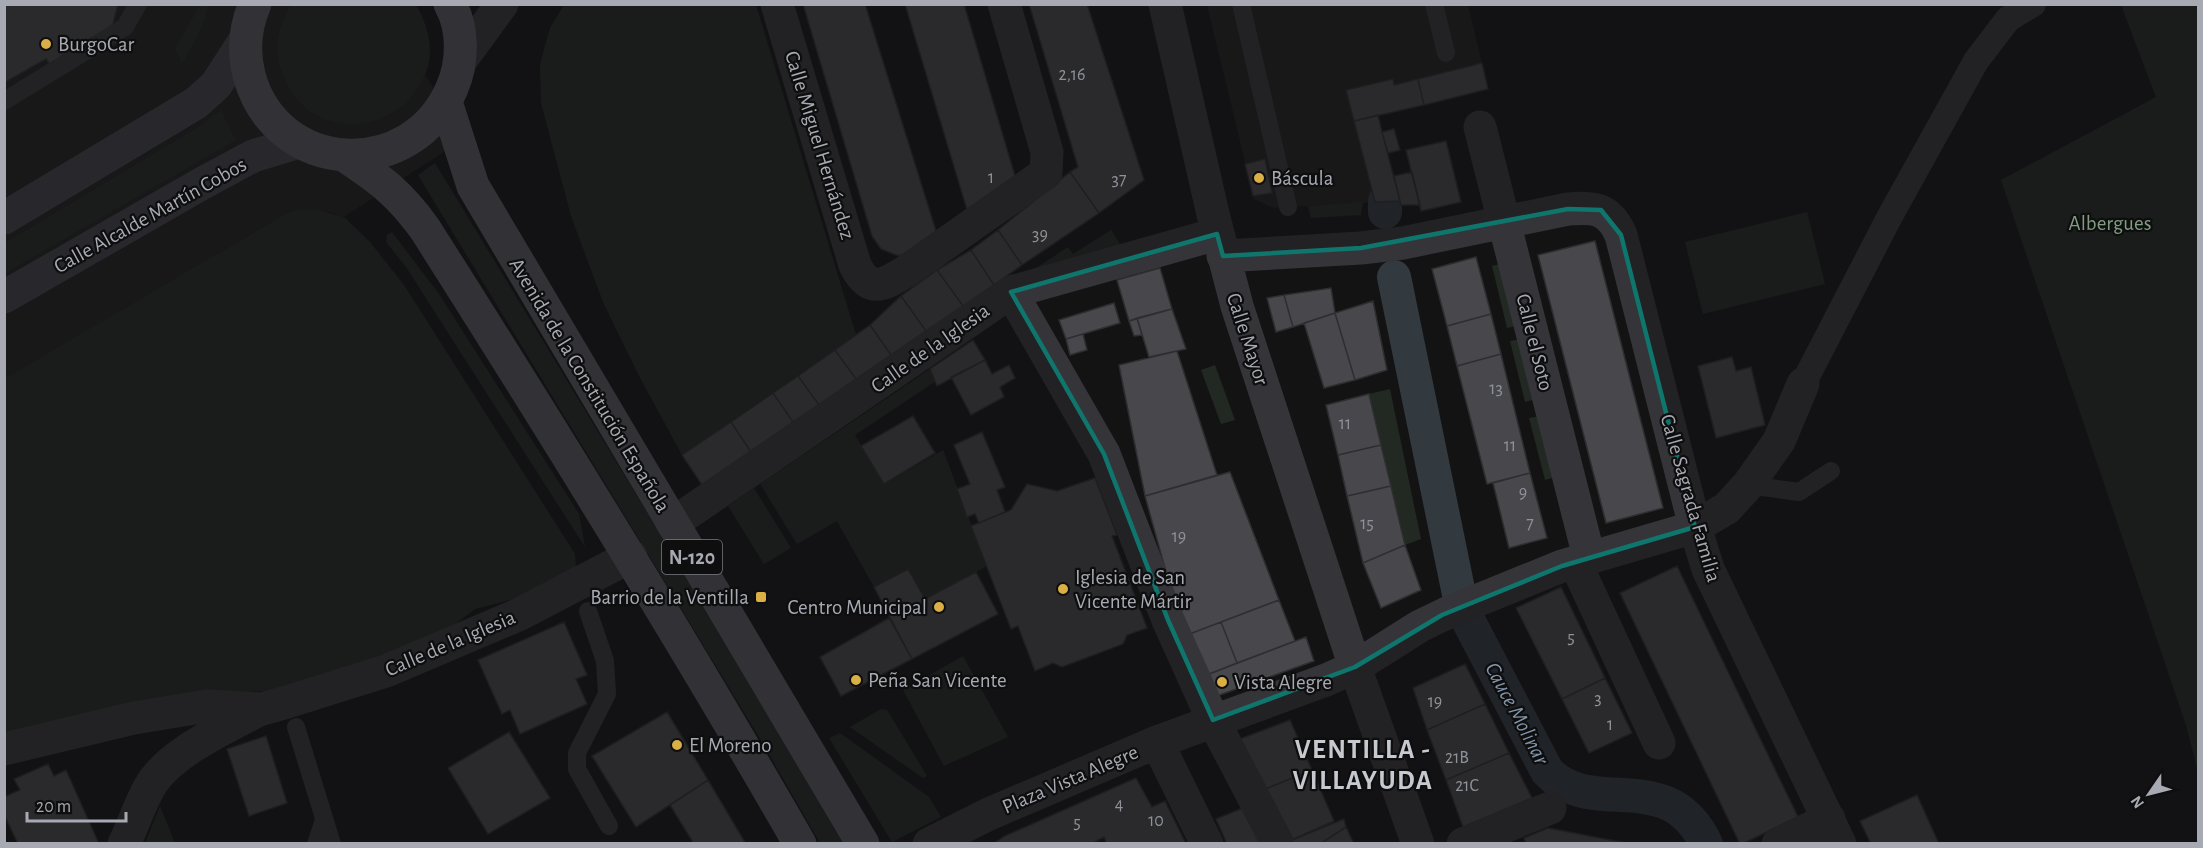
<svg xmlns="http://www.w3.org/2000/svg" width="2203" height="848" viewBox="0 0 2203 848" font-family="'Alegreya Sans',sans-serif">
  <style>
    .built { fill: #1f1f21 }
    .green { fill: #222923 }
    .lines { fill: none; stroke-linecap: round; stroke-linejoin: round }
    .canal { stroke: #32393f; stroke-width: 34 }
    .building { fill: #48484c; stroke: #2e2d30; stroke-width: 1.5 }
    .service { stroke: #353539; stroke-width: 18 }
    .pedestrian { stroke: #353539; stroke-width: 26 }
    .minor { stroke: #353539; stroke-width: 33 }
    .secondary { stroke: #434449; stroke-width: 33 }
    .trunk { stroke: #595a60; stroke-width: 33 }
    .marked { fill: none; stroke: #0f766e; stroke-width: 4.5; stroke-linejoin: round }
    .poi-dot { fill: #d9af46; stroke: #0e0e0f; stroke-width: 2 }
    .labels { text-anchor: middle; stroke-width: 4.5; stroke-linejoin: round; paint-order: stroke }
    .number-label { font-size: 18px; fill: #8f9299 }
    .shield { fill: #0e0e0f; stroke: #797b82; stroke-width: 1.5 }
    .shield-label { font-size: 20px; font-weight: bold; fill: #a7aab3 }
    .poi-label { font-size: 21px; fill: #a7aab3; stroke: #0e0e0f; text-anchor: start }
    .street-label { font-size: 21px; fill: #a7aab3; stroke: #0e0e0f }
    .park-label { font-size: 21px; fill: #809c83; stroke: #0e0e0f }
    .water-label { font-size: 22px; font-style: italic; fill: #8295aa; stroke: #0e0e0f }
    .district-label { font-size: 27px; font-weight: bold; letter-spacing: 1.5px; fill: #c7c9d0; stroke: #0e0e0f }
  </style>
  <rect width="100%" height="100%" fill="#131314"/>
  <path class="built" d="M4,5H382L465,138L344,217L330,212L287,213L5,379Z
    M1207,5H1468L1488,89L1378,115L1400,201L1273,208L1254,199Z"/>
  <path class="green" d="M200,5H208C204,26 193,45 182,64L175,49Z
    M291,5H416C429,27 436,55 423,79C392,141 303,140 282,71C278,61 276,49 278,39C280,26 285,16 291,5Z
    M564,5H756L856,335L682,455L638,374L603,302L571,216L541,103L540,64L550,28Z
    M2121,5H2198V772L2186,725L2001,180L2156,97Z
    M221,110L236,140L5,273V243L200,126Z
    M435,163L717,628L844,843H820L762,742L418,175Z
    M1363,202L1361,215L1311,218L1308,206Z
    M301,209L319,210L344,217L370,242L404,285L575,554L576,568L546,586L510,600L475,609L446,631L384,656L319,678L266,691L203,694L5,736L4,379L287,213Z
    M1807,212L1825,284L1703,314L1685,242Z
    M1111,230L1121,246L1027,274L1068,247L1073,254Z
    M392,232L439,294L579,514L585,547L406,267L386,242L387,235Z
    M1503,263L1519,325L1507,328L1492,266Z
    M1521,339L1536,399L1525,402L1510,341Z
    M1215,365L1235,420L1221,424L1201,370Z
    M930,369L936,381L855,435L885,484L943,450L987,566L925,599L908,569L874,587L837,521L797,544L760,484Z
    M1390,389L1421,539L1405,545L1369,394Z
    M1540,416L1556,477L1545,480L1529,418Z
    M754,488L791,548L764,564L728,506Z
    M963,656L1008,737L944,766L903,690Z
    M881,709L887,710L927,776L923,778L850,727Z
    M840,733L929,797L941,817L892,842L829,738Z
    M160,806L175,843H145Z"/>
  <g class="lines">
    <path class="canal" d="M1385,212V201
      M1394,277L1459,594
      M1468,620L1547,771C1593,820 1668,763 1706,844"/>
  </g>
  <path class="building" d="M4,4H118L112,28L51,66L46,59L4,83Z
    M803,4H865L937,234L908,256L896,255L881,249L872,236Z
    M905,4H964L1015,176L968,213Z
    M1029,4H1087L1144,180L1099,213L1070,172L1078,167Z
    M1482,63L1488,89L1424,105L1418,79Z
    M1393,79L1394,85L1418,79L1424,105L1354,121L1346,90Z
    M1378,115L1382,132L1400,201L1375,202L1354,121Z
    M1394,129L1400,150L1388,153L1382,132Z
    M1446,141L1461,202L1421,211L1406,150Z
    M1265,159L1272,193L1253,196L1245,164Z
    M1070,172L1099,213L1022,265L998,230Z
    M1412,172L1420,205H1401L1394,176Z
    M998,230L1022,265L994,285L971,250Z
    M1595,241L1663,508L1606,523L1538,255Z
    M971,250L994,285L963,306L937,270Z
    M1476,257L1491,314L1447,326L1432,269Z
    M1160,268L1172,309L1129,321L1117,280Z
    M937,270L963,306L926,331L901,296Z
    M1331,288L1335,313L1293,327L1284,295Z
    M1284,295L1293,327L1276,332L1267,298Z
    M901,296L926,331L891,355L870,325Z
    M1373,301L1387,370L1355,380L1335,313Z
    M1114,303L1120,323L1066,339L1059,320Z
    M1172,309L1186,349L1149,357L1137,318Z
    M1335,313L1355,380L1324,388L1304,323Z
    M1491,314L1501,354L1457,366L1447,326Z
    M1137,318L1142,335L1134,336L1129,321Z
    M870,325L891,355L856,379L835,350Z
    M1083,334L1087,350L1070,355L1066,339Z
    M973,340L985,360L937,386L930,369Z
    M835,350L856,379L819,405L798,376Z
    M1177,351L1217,475L1145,496L1119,365Z
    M1501,354L1530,473L1487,484L1457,366Z
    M1732,357L1736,371L1751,367L1765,425L1716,438L1698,366Z
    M985,360L992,374L1009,365L1015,378L1000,387L1004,397L971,415L951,377Z
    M798,376L819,405L793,422L773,393Z
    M773,393L793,422L751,452L731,422Z
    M1369,394L1381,445L1338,455L1326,405Z
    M913,416L935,453L884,484L861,446Z
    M731,422L751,452L702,485L682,455Z
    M982,432L1005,487L997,490L1005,512L979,523L975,514L967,517L957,489L970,484L954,445Z
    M1381,445L1391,486L1347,496L1338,455Z
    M1230,472L1279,600L1187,635L1178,615L1145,496Z
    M1530,473L1547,538L1509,548L1493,483Z
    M1095,478L1117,535L1112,536L1147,628L1127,635L1123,644L1062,667L1053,663L1035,671L1018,626L1011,629L971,526L1011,510L1027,484L1057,491Z
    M1391,486L1405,545L1363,563L1347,496Z
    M1405,545L1421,590L1381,608L1363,563Z
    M1677,566L1798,817L1742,844H1740L1620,593Z
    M908,569L925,599L976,572L998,614L912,659L874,587Z
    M1561,587L1605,678L1562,699L1516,608Z
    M1279,600L1295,641L1237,663L1221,622Z
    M889,618L912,659L841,696L820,657Z
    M564,622L587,675L576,679L587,704L520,734L510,710L502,714L478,660Z
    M1221,622L1237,663L1204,676L1187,635Z
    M1306,637L1314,661L1214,697L1204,676Z
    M1465,664L1485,704L1427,730L1413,688Z
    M1605,678L1632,733L1589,753L1562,699Z
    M1485,704L1509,753L1446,780L1427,730Z
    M667,712L708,780L636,827L592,756Z
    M1290,720L1312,770L1263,790L1240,739Z
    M509,732L550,798L488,834L448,768Z
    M266,736L287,803L249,816L227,749Z
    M1509,753L1532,798L1463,827L1446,780Z
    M48,764L54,776L66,770L99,844H18L4,814V797L20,790L14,779Z
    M1312,770L1334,821L1287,842L1263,790Z
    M1136,778L1152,807L1165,801L1186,844H1107L1104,837L1091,844H993L1005,836Z
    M708,780L746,844H694L670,805Z
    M1917,795L1939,844H1871L1860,821Z
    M1248,806L1265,844H1227L1216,819Z
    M1344,819L1346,827L1320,844H1287V842Z
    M1346,827L1354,844H1320Z
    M1548,828L1631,844H1526L1524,838Z"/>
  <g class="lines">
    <path class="service" d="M1241,4L1288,207
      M1434,4L1446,53
      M4,101L125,27L138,4
      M1748,485L1799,492L1831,471
      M588,611L605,661L607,694L577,753V769L609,826
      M296,727L332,844
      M316,844L324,820"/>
    <path class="pedestrian" d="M1803,384L1890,216L1976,61L2008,19L2033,4"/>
    <path class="minor" d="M777,4L855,265C869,293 882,286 905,272L1046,173L1047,152L1004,4
      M1165,4L1213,214L1237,306L1355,667L1418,844
      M459,63L502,4
      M1480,127L1589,557
      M1223,256L1361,248L1403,243L1568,209C1595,207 1609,208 1621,235L1695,527L1708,569L1840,844
      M1011,292L1104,454L1168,620L1213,720L1278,844
      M672,524L1011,292L1217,234
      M1575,562L1659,743
      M1157,742L1207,844
      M4,749L134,718L207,706L262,709L287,702L386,671L518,615L631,556
      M124,844C133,826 139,806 149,788C167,754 227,727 261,709
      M929,844L989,814L1157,742L1326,680L1355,667L1420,626L1449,612L1562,566L1695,527L1727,508L1748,485L1779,441L1803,384
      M1463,844L1550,808
      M1778,844L1829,819"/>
    <path class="secondary" d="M4,218L196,103L216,85L245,40
      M4,297L201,184L253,156L299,142"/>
    <path class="trunk" d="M255,4C245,27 243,51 249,75C276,176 412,183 452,88C463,63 464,29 450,4
      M446,102L473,186L863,844
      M345,156C380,179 400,194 425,229C554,432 680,635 800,844"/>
  </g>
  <path d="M0 0H2203V848H0ZM1568,209L1601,210L1621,235L1695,527L1562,566L1442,615L1355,667L1213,720L1168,620L1104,454L1011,292L1217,234L1223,256L1361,248Z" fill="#131314" fill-opacity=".55" fill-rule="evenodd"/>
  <path class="marked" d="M1568,209L1601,210L1621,235L1695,527L1562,566L1442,615L1355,667L1213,720L1168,620L1104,454L1011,292L1217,234L1223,256L1361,248Z"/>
  <g class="poi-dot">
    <circle cx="46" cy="44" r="6"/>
    <circle cx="1259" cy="178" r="6"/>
    <circle cx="1063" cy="589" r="6"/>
    <rect x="755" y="591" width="12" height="12" rx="3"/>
    <circle cx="939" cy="607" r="6"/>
    <circle cx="856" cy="680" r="6"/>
    <circle cx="1222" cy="682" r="6"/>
    <circle cx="677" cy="745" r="6"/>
  </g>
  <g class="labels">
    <g class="number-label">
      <text x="1072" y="80">2,16</text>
      <text x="991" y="183">1</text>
      <text x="1119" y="185">37</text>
      <text x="1040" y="240">39</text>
      <text x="1496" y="394">13</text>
      <text x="1345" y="429">11</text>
      <text x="1510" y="451">11</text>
      <text x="1523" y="498">9</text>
      <text x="1367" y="529">15</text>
      <text x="1530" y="529">7</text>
      <text x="1179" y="542">19</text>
      <text x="1571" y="643">5</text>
      <text x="1598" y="704">3</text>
      <text x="1435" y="707">19</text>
      <text x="1610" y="730">1</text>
      <text x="1457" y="763">21B</text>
      <text x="1467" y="791">21C</text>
      <text x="1119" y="810">4</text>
      <text x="1156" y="826">10</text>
      <text x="1077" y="828">5</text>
    </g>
    <rect class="shield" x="662" y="540" width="60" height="34" rx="4.5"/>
    <g class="shield-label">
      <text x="692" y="564">N-120</text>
    </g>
    <g class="poi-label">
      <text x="58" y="51">BurgoCar</text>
      <text x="1271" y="185">Báscula</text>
      <text x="1075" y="584">Iglesia de San<tspan x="1075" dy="24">Vicente Mártir</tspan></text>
      <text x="749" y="604" text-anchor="end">Barrio de la Ventilla</text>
      <text x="927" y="614" text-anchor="end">Centro Municipal</text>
      <text x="868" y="687">Peña San Vicente</text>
      <text x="1234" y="689">Vista Alegre</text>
      <text x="689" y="752">El Moreno</text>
    </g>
    <g class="street-label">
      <text transform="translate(820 145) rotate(73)" y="7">Calle Miguel Hernández</text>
      <text transform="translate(150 215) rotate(-29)" y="7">Calle Alcalde Martín Cobos</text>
      <text transform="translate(1248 339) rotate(72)" y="7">Calle Mayor</text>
      <text transform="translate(1535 342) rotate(76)" y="7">Calle el Soto</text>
      <text transform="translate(930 348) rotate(-35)" y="7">Calle de la Iglesia</text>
      <text transform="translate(590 385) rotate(59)" y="7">Avenida de la Constitución Española</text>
      <text transform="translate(1691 498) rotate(74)" y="7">Calle Sagrada Familia</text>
      <text transform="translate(450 643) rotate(-23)" y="7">Calle de la Iglesia</text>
      <text transform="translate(1070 779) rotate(-23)" y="7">Plaza Vista Alegre</text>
    </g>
    <g class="park-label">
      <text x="2110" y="230">Albergues</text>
    </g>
    <g class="water-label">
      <text transform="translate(1518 713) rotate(62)" y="8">Cauce Molinar</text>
    </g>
    <g class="district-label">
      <text x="1363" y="758">VENTILLA -<tspan x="1363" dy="31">VILLAYUDA</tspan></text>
    </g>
  </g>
  <rect width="2203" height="848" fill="none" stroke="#a7aab3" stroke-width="12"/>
  <g transform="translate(2149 794) rotate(235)" stroke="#0e0e0f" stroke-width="4.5" paint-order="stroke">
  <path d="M0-4.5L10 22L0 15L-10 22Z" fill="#a7aab3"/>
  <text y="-9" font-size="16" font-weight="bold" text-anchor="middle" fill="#a7aab3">N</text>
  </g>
  <path d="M27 812v9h99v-9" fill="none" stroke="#a7aab3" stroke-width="3"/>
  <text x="36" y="812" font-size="18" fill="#a7aab3" stroke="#0e0e0f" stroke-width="4.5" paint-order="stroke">20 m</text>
</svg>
